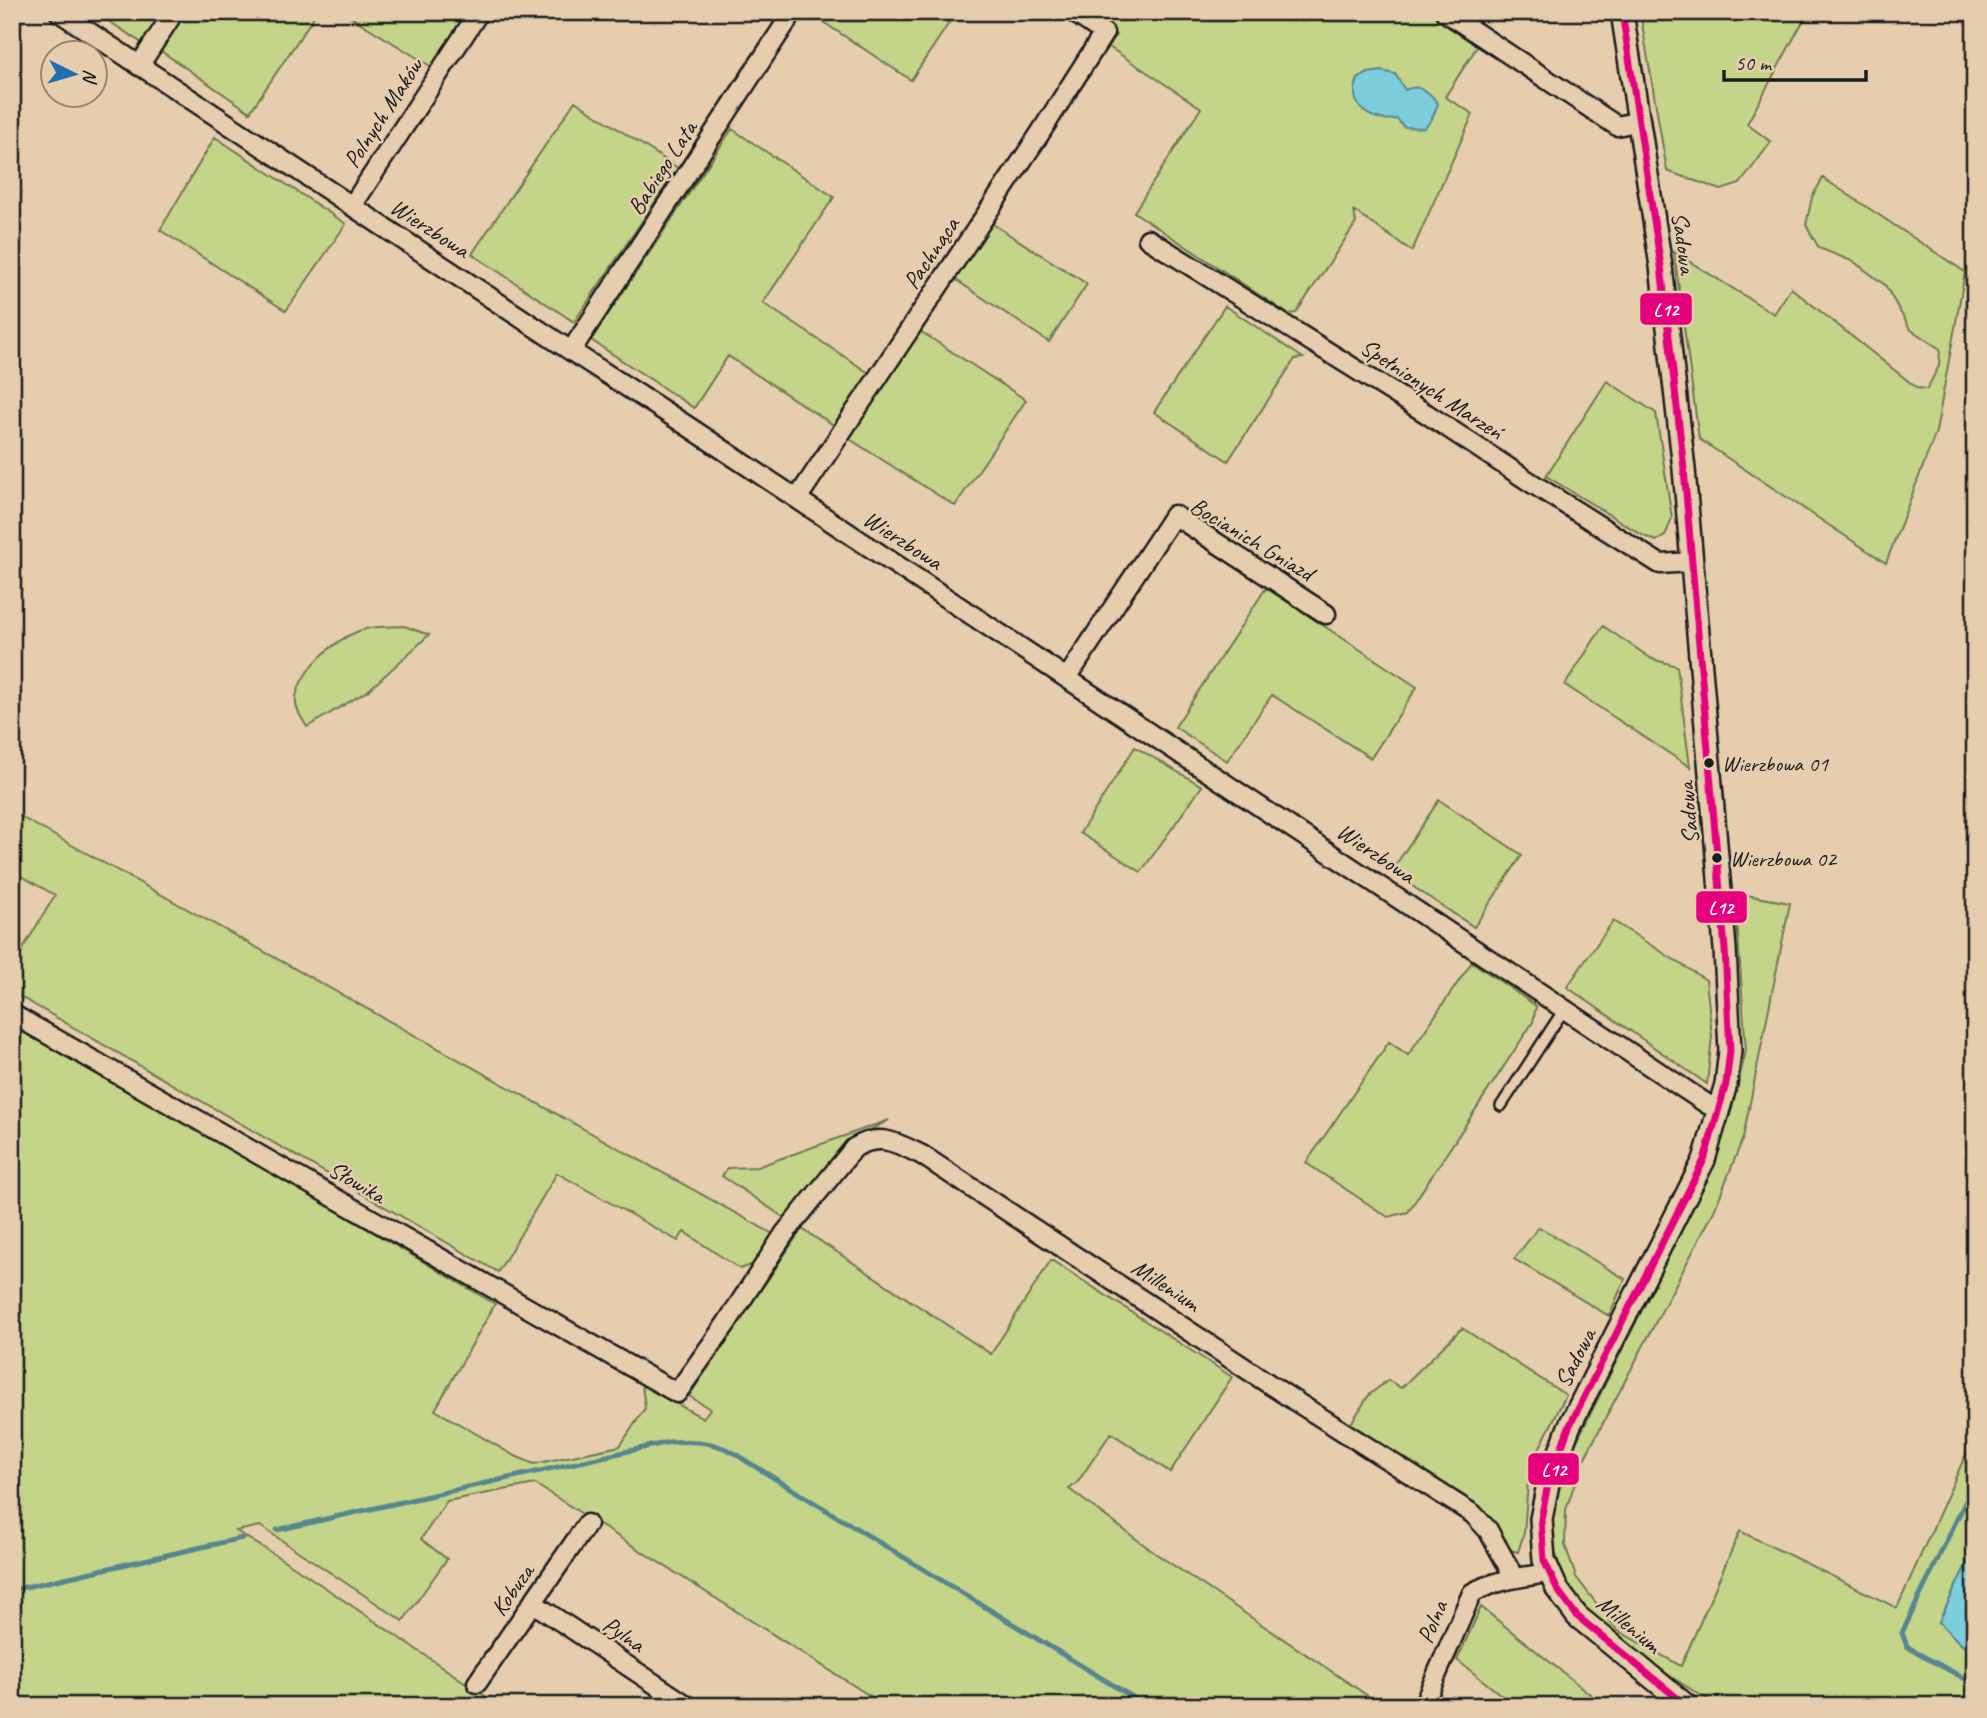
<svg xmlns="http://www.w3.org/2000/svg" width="1987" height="1718" viewBox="0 0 1987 1718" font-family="Caveat,sans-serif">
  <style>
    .green { fill: #c4d488; stroke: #707852; stroke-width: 2 }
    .water { fill: #7ecddc; stroke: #57868f; stroke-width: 2 }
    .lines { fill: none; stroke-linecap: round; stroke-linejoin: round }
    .stream { stroke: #57868f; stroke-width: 5 }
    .service-casing { stroke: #1c1c1c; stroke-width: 14 }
    .minor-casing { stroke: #1c1c1c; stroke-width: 23 }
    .tertiary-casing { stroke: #1c1c1c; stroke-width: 26 }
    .service { stroke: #e6cdae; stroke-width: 9 }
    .minor { stroke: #e6cdae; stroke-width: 18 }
    .tertiary { stroke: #e6cdae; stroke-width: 21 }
    .bus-1-casing { stroke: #e6cdae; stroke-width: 12 }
    .bus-1 { stroke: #e5007d; stroke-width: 7 }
    .bus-dot { fill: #1c1c1c; stroke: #e6cdae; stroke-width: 2.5 }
    .labels { text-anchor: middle; stroke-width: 5; stroke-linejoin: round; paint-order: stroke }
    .bus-label { font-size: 22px; fill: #1c1c1c; stroke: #e6cdae; text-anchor: start }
    .street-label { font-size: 24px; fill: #1c1c1c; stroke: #e6cdae }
    .line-badge { stroke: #e6cdae; stroke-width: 2.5 }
    .badge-label { font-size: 19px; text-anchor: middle; font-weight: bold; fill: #fff }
  </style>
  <rect width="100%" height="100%" fill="#e6cdae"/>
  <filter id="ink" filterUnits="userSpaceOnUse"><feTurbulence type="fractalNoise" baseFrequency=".0143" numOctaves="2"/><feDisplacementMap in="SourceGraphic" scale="14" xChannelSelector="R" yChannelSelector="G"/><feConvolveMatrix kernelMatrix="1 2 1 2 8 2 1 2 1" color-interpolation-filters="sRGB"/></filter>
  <g filter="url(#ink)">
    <path class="green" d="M95,12H162L142,43Z
      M183,12H317L250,112L158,49Z
      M343,12H469L432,67Z
      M808,12H933L949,23L911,80Z
      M1082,12H1434L1480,42L1445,97L1473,114L1412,251L1354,211L1356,223L1296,313L1288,314L1134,212L1201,108L1109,47L1116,35Z
      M1640,12H1808L1747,124L1771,142L1740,184L1721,190L1667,171Z
      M575,101L678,168L574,322L472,254Z
      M732,129L834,197L763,303L869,373L835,426L728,356L694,408L591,340Z
      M215,137L346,224L286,311L160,230Z
      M1823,178L1965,272L1936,432L1886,563L1699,439L1674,252L1774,314L1791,288L1917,388L1927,389L1939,366L1940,349L1910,329L1885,285L1854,262L1819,248L1806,225L1812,197Z
      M991,223L1087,284L1049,342L953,278Z
      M1225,306L1303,358L1295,359L1228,461L1154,412Z
      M920,331L1026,400L955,506L848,438Z
      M1607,381L1656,413L1672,518L1665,536L1656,541L1644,536L1546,476Z
      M1266,588L1417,687L1371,758L1272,695L1227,761L1175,727Z
      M404,626L429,635L369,690L307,727C302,719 294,707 296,697C302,667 341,633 370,628C381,626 393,627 404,626Z
      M1603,626L1652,659L1677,666L1690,767L1565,685Z
      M1135,747L1202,786L1141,872L1080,833Z
      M1439,800L1522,855L1474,927L1391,872Z
      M12,812L775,1235L757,1263L740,1269L684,1232L678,1241L557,1173L498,1272L12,992V967L55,895L12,871Z
      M1735,893L1790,903L1743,1138L1714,1211L1580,1467L1566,1510L1565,1545L1576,1577L1617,1630L1681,1666L1740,1531L1897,1608L1975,1434V1546L1939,1622L1975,1658V1706H1718L1673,1678L1613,1634L1584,1608L1562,1574L1552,1541L1551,1506L1560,1475L1705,1183L1730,1116L1746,1051Z
      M1613,921L1706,980L1712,1036L1707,1084L1567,987Z
      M1472,962L1536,1006L1533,1022L1408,1212L1388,1217L1306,1163L1389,1042L1408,1055Z
      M12,1022L164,1109L495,1304L435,1410L513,1455L534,1464L620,1446L645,1408L642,1385L703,1418L710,1409L689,1396L802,1229L991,1354L1051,1260L1232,1377L1170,1472L1111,1433L1077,1483L1069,1489L1155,1553L1383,1706H886L535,1484L447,1501L421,1539L447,1559L403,1621L260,1526L236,1531L293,1566L500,1706H12Z
      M889,1120L844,1144L786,1219L722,1176L727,1168L757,1167Z
      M1539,1227L1625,1279L1609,1316L1514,1259Z
      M1462,1328L1566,1395L1529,1469L1524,1533L1518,1552L1506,1549L1474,1503L1350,1425L1369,1395L1388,1380L1401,1388Z
      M1481,1607L1605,1706H1515L1457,1660Z"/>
    <path class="water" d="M1382,71L1395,74L1405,90C1419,83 1430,92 1438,104L1431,121L1424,128L1404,127L1397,119C1372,123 1346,107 1358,79L1368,73Z
      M1975,1546V1658L1939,1622Z"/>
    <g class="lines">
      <path class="stream" d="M1975,1482L1902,1633L1907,1646L1917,1653L1975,1684
        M277,1530L669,1442C697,1440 721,1442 743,1459L1147,1706
        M12,1590L242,1538"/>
      <g class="service-casing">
        <path id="service" d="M1501,1106L1565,1008"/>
      </g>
      <g class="minor-casing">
        <path id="minor" d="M59,12L571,351L689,427L1707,1104L1719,1110
          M1445,12L1617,126L1640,121
          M139,66L174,12
          M352,206L479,12
          M1148,239L1427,414L1530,482L1660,564L1692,562
          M571,351L793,12
          M797,499L1039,135L1104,33L1073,12
          M1067,678L1174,515L1326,614
          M12,1014L677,1393L726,1324L785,1233L854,1148C880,1132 897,1143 922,1155L1295,1401L1473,1514L1488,1530L1514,1577
          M533,1603L688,1706
          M477,1683L587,1524
          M1423,1706L1472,1593C1495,1580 1522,1577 1548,1573"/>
      </g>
      <g class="tertiary-casing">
        <path id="tertiary" d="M1622,12L1661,266L1684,469L1725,949L1730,1051L1726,1084L1704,1160L1569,1427L1548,1484L1541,1519L1544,1560L1557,1589L1577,1616L1687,1706"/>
      </g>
      <use href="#service" class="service"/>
      <use href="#minor" class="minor"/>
      <use href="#tertiary" class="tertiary"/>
      <g class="bus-1-casing">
        <path id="bus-1" d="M1622,12L1661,266L1684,469L1725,949L1730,1051L1726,1084L1704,1160L1569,1427L1548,1484L1541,1519L1544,1560L1557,1589L1577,1616L1687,1706"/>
      </g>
      <use href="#bus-1" class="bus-1"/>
    </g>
  </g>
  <g class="bus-dot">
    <circle cx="1709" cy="763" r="6"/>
    <circle cx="1717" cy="858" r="6"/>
  </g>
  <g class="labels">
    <g class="bus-label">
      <text x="1722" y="771">Wierzbowa 01</text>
      <text x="1730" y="866">Wierzbowa 02</text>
    </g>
    <g class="street-label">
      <text transform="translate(383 113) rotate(-57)" y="8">Polnych Maków</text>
      <text transform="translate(662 168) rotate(-57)" y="8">Babiego Lata</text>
      <text transform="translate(430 228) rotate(33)" y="8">Wierzbowa</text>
      <text transform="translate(1684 243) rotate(82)" y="8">Sadowa</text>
      <text transform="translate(931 253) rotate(-56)" y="8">Pachnąca</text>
      <text transform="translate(1432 389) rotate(33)" y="8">Spełnionych Marzeń</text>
      <text transform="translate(1252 539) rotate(31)" y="8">Bocianich Gniazd</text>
      <text transform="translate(903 540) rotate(33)" y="8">Wierzbowa</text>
      <text transform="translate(1688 813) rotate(-95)" y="8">Sadowa</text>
      <text transform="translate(1376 853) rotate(34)" y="8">Wierzbowa</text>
      <text transform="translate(357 1182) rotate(30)" y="8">Słowika</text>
      <text transform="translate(1166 1285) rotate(33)" y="8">Millenium</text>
      <text transform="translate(1575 1358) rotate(-63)" y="8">Sadowa</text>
      <text transform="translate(512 1590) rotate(-55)" y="8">Kobuza</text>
      <text transform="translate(1432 1622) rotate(-67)" y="8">Polna</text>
      <text transform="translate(1629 1624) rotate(40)" y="8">Millenium</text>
      <text transform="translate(624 1634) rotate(34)" y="8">Pylna</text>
    </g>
  </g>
  <g class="line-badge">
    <rect x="1639" y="292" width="54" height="34" rx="7" fill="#e5007d"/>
    <rect x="1695" y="890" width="53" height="34" rx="7" fill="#e5007d"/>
    <rect x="1527" y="1452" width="53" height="34" rx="7" fill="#e5007d"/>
  </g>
  <g class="badge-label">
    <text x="1666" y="316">L12</text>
    <text x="1721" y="914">L12</text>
    <text x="1554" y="1476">L12</text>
  </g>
  <rect width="1987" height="1718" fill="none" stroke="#e6cdae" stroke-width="42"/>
  <rect x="21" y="21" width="1945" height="1676" fill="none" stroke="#1c1c1c" stroke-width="2.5" filter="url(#ink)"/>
  <g transform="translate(74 74) rotate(95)"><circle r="33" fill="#e6cdae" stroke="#958674" stroke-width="2"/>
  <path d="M0-5L12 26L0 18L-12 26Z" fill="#1f6fb2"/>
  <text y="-10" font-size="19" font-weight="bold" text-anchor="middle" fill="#1c1c1c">N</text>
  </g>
  <path d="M1724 70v10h142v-10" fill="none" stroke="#1c1c1c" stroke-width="3.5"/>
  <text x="1735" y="70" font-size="21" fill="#1c1c1c" stroke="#e6cdae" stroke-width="5" paint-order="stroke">50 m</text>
</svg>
